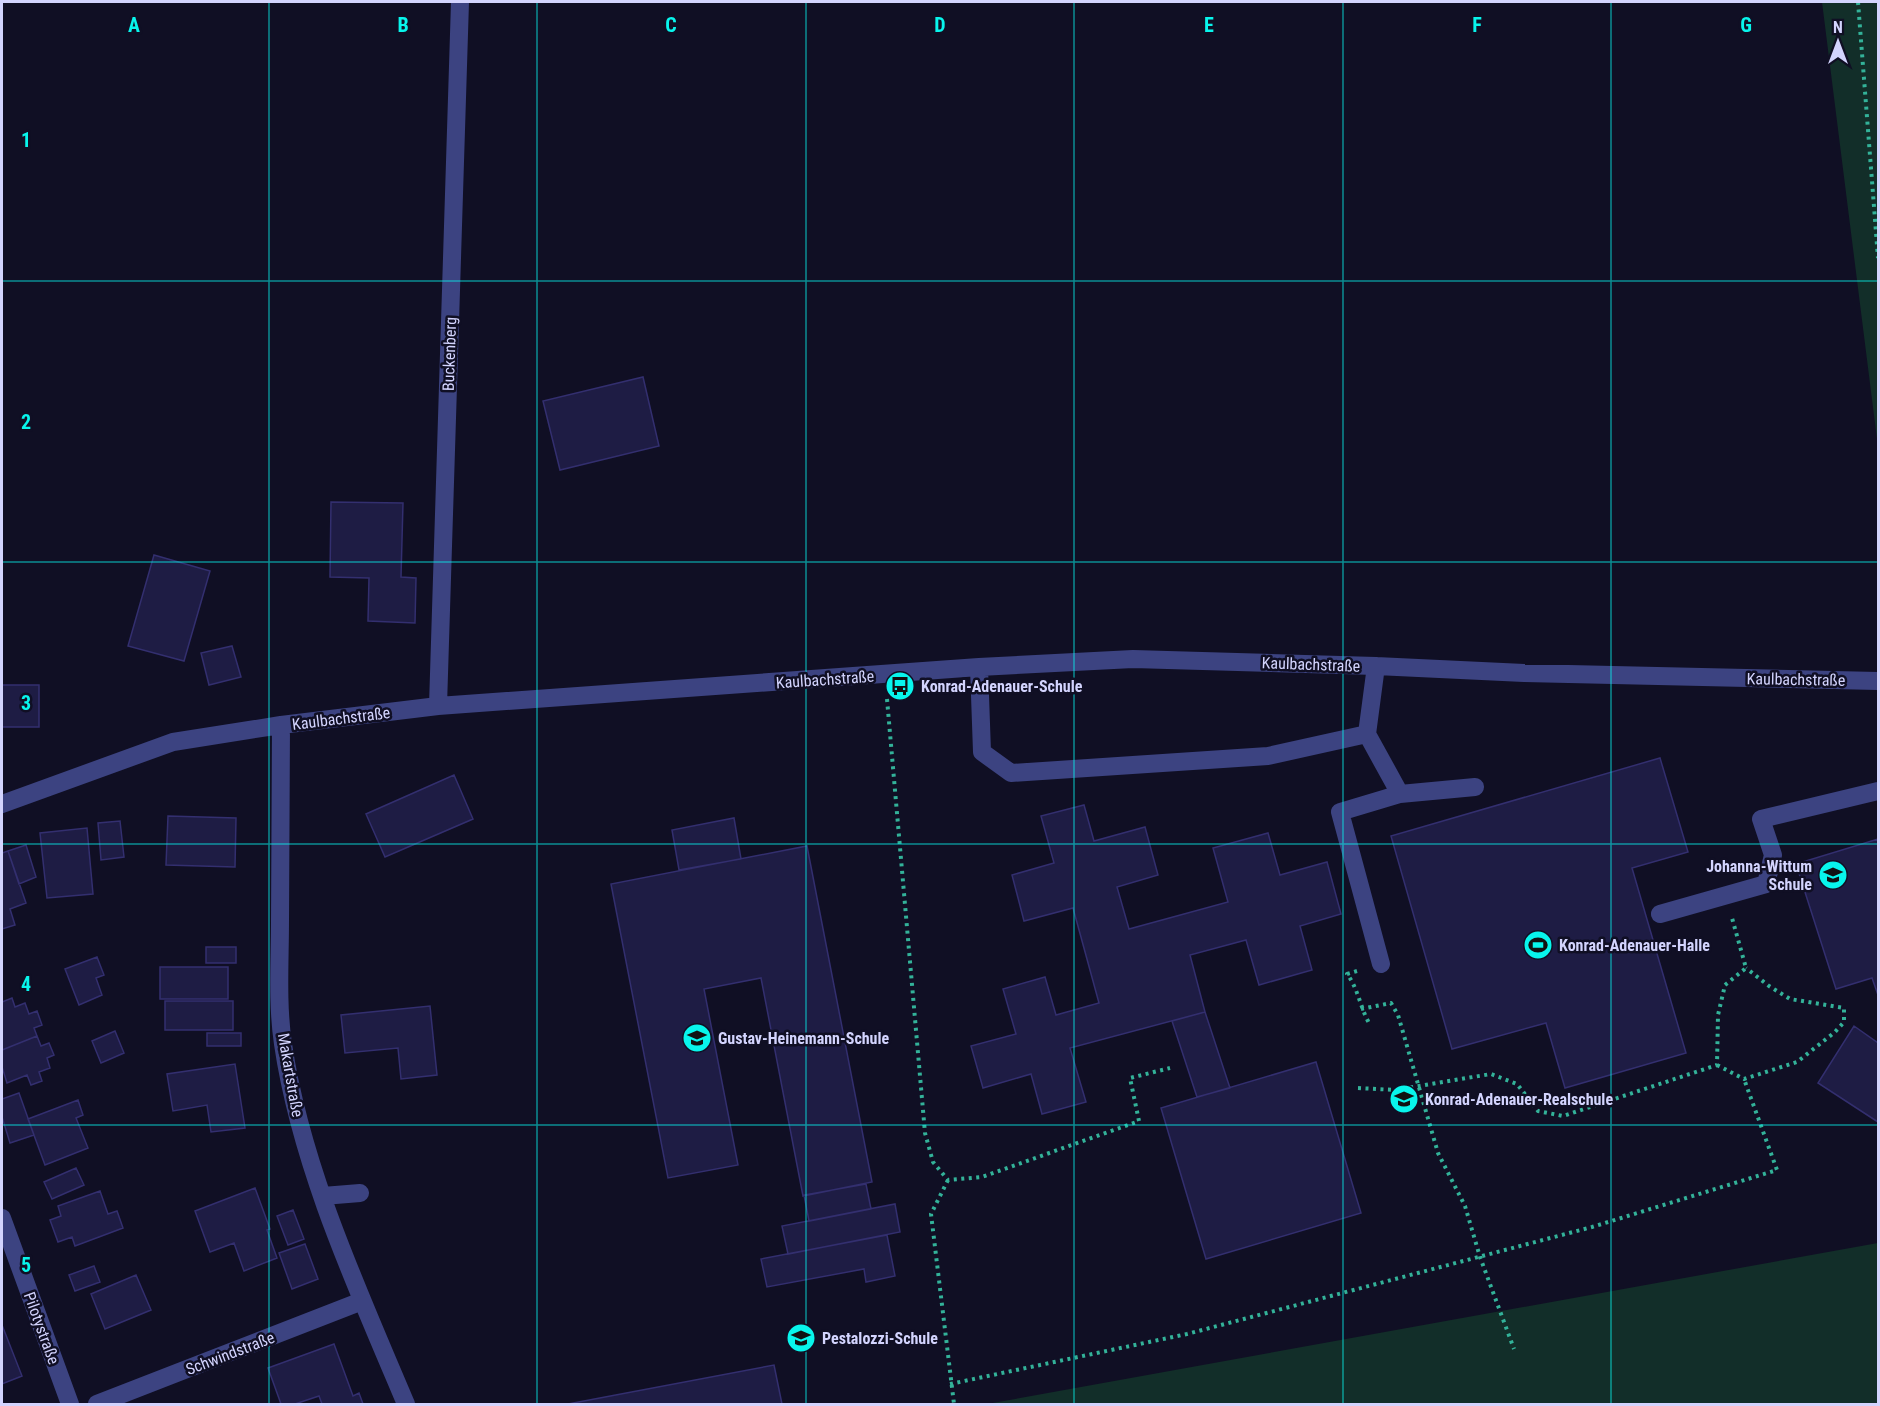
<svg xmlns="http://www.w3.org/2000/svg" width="1880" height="1406" viewBox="0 0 1880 1406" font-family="'Roboto Condensed',sans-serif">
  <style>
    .green { fill: #122e29 }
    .building { fill: #1e1c44; stroke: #332f6f; stroke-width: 1.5 }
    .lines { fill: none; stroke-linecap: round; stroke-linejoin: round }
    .path { stroke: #33b299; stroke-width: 4; stroke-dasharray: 3 4.5; stroke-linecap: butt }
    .minor { stroke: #3c4381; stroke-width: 18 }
    .grid { fill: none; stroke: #08f5ec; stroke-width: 1.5; stroke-opacity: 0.55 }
    .labels { text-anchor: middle; stroke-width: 5; stroke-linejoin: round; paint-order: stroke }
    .street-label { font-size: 16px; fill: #d3d4fe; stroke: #100f24 }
    .poi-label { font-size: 16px; font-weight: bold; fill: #d3d4fe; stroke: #100f24; text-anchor: start }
    .grid-label { font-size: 20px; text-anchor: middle; font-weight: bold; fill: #08f5ec; stroke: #100f24; stroke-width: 5; stroke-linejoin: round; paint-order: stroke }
  </style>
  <rect width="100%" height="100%" fill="#100f24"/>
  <path class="green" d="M1822,2H1878V447Z
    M1878,1243V1404H987Z"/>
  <path class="building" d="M643,377L659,446L560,470L543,401Z
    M331,502L403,503L401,577L416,578L415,623L368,621L369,578L330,577Z
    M154,555L210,571L184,661L128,646Z
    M232,646L241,677L209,685L201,653Z
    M2,685H39V727H2Z
    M1660,758L1688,852L1632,868L1686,1053L1565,1088L1546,1023L1452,1049L1391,836Z
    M454,775L473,819L385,857L366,814Z
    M1084,805L1094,841L1145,827L1158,875L1117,887L1129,929L1228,902L1213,848L1268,833L1280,875L1327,862L1341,914L1300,926L1312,970L1259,985L1246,940L1190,955L1205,1012L1070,1048L1086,1102L1042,1114L1031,1074L983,1088L971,1046L1016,1034L1003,989L1045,977L1056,1015L1099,1003L1073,908L1024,921L1012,875L1054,863L1041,816Z
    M168,816L236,818L235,867L166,865Z
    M734,818L741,859L679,870L672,830Z
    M120,821L124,857L101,860L98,823Z
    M87,828L93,894L47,898L40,833Z
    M1878,839V995L1872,978L1836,989L1796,864Z
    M26,845L36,877L19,884L8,851Z
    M807,846L872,1182L803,1196L761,978L704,989L738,1165L668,1178L611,884Z
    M8,851L26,903L10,909L15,925L2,929V853Z
    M206,947H236V963H206Z
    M97,957L104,975L96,978L102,995L79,1005L65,969Z
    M160,967H228V999H160Z
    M12,998L15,1007L25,1003L29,1014L37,1011L42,1025L34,1028L37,1036L2,1050V1002Z
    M165,1001H233V1030H165Z
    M430,1006L437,1075L401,1079L398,1048L345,1053L341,1015Z
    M1205,1012L1230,1088L1197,1097L1172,1021Z
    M1854,1026L1878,1043V1122L1818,1083Z
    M115,1031L124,1053L101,1063L92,1041Z
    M207,1033H241V1046H207Z
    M37,1036L41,1046L49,1043L54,1055L47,1058L50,1068L39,1072L42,1081L31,1085L27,1075L7,1083L2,1067V1050Z
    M1316,1062L1361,1213L1206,1259L1161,1108Z
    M235,1064L245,1128L211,1132L207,1105L173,1111L167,1074Z
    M19,1093L34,1135L10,1143L2,1117V1099Z
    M78,1100L83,1115L76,1118L88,1148L45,1165L28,1119Z
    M76,1168L84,1185L52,1199L44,1182Z
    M866,1184L871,1209L809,1221L804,1195Z
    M255,1188L270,1229L267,1230L277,1258L244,1271L234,1243L210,1252L195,1211Z
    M100,1191L108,1214L117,1211L123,1228L75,1246L72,1237L58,1242L50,1220L61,1216L58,1206Z
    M895,1204L900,1232L788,1254L782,1226Z
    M293,1210L304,1239L288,1245L277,1216Z
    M887,1235L895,1276L866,1282L864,1269L767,1287L761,1259Z
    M305,1244L318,1279L292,1289L279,1253Z
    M94,1266L100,1282L75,1291L69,1275Z
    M136,1275L151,1310L105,1329L91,1294Z
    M2,1325L22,1376L2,1384Z
    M334,1344L353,1396L359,1393L363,1404H322L319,1396L295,1404H281L268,1368Z
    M774,1365L782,1404H568Z"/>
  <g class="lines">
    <path class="path" d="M1858,2L1878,258
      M887,699L925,1133L933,1162L948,1180L982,1177L1139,1121L1130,1078L1170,1068
      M1357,971L1347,974C1358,988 1360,1007 1369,1023
      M1361,1009L1391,1003L1398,1015L1438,1153L1465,1206L1480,1257L1514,1349
      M1717,1065L1744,1079L1797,1062L1835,1032L1844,1022V1008L1790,999L1769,986L1746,968
      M1358,1088L1395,1090L1491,1074L1517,1084L1538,1111L1563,1116L1717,1065L1718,1015L1725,985L1746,968L1732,918
      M948,1180L931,1214L954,1404
      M950,1384L1187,1334L1592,1227L1777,1170L1744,1079"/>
    <path class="minor" d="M1376,666L1367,734L1400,794L1340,812L1381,964
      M979,667L982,752L1011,773L1268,756L1367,734
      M438,706L460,2
      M281,725C281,791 280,856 280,921C280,961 277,1004 283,1044C301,1167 358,1290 406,1404
      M1400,794L1475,787
      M2,804L173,742L281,725L438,706L979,667L1133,659L1376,666L1524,673L1878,681
      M1660,914L1766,884L1773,855L1761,819L1878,791
      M323,1196L360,1193
      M2,1218L70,1404
      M97,1404L362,1301"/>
  </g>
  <path class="grid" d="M269,2V1404M537,2V1404M806,2V1404M1074,2V1404M1343,2V1404M1611,2V1404M2,281H1878M2,562H1878M2,844H1878M2,1125H1878"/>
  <defs>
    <g id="bus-disc" transform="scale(1.5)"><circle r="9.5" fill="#08f5ec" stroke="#100f24"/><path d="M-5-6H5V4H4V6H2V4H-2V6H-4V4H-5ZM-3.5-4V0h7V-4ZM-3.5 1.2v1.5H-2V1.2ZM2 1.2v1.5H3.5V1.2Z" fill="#111"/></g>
    <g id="school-disc" transform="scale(1.5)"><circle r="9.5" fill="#08f5ec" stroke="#100f24"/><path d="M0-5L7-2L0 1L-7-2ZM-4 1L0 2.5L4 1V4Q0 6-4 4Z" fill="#111"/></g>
    <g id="stadium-disc" transform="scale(1.5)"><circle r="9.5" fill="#08f5ec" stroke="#100f24"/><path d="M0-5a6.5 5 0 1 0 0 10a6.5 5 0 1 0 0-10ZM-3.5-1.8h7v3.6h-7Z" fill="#111"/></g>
  </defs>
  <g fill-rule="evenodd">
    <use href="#bus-disc" x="900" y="686"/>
    <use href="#school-disc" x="1833" y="875"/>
    <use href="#stadium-disc" x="1538" y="945"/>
    <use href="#school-disc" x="697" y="1038"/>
    <use href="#school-disc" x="1404" y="1099"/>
    <use href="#school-disc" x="801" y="1338"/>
  </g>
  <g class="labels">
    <g class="street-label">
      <text transform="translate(449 354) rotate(-88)" y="6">Buckenberg</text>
      <text transform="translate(1311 664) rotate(2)" y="6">Kaulbachstraße</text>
      <text transform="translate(825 679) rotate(-4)" y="6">Kaulbachstraße</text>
      <text transform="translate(1796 679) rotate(1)" y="6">Kaulbachstraße</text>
      <text transform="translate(341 718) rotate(-7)" y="6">Kaulbachstraße</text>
      <text transform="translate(291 1075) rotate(80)" y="6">Makartstraße</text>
      <text transform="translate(42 1328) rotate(70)" y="6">Pilotystraße</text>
      <text transform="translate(230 1353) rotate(-21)" y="6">Schwindstraße</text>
    </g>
    <g class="poi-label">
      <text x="921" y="692">Konrad-Adenauer-Schule</text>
      <text x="1812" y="872" text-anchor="end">Johanna-Wittum<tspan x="1812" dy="18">Schule</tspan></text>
      <text x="1559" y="951">Konrad-Adenauer-Halle</text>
      <text x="718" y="1044">Gustav-Heinemann-Schule</text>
      <text x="1425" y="1105">Konrad-Adenauer-Realschule</text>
      <text x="822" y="1344">Pestalozzi-Schule</text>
    </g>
  </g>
  <g class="grid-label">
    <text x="134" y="32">A</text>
    <text x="403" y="32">B</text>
    <text x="671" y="32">C</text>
    <text x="940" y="32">D</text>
    <text x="1209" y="32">E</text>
    <text x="1477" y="32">F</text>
    <text x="1746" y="32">G</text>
    <text x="26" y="147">1</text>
    <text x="26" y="429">2</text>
    <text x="26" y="710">3</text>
    <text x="26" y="991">4</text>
    <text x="26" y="1272">5</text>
  </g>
  <rect width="1880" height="1406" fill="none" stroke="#d3d4fe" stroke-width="6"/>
  <g transform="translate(1838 42)" stroke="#100f24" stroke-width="4.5" paint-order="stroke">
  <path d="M0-4.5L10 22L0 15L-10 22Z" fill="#d3d4fe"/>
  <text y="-9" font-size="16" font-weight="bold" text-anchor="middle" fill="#d3d4fe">N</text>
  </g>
</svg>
